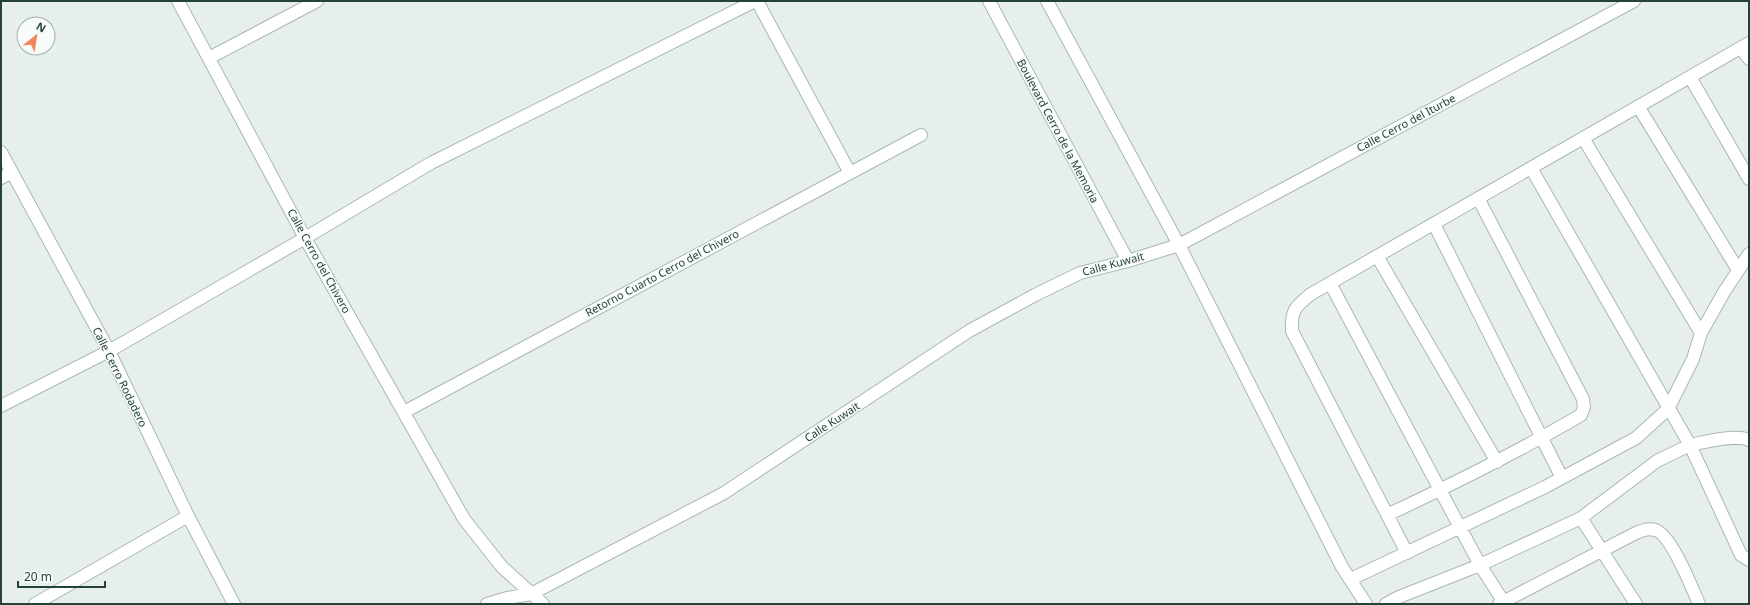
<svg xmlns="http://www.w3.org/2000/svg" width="1750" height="605" viewBox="0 0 1750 605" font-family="'Noto Sans',sans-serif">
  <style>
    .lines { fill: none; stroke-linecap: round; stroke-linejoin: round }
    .lane-casing { stroke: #a8b8b2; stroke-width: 14 }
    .street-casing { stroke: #a8b8b2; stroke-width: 14 }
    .lane { stroke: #fff; stroke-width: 12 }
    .street { stroke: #fff; stroke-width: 12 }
    .labels { text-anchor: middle; stroke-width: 3; stroke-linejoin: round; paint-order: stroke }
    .street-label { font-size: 11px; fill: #24423a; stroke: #f7fbf9 }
  </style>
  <rect width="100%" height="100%" fill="#e6efeb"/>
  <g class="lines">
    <g class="lane-casing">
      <path id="lane" d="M1741,48L1749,59
        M1690,77L1749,179
        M1638,106L1738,270
        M1583,138L1701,333
        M1434,224L1562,478
        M1179,245L1342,567L1366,604
        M1377,256L1497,462
        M1330,283L1480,565L1505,604
        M1749,440C1735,434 1705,442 1690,445L1741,555L1749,560
        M1387,515C1453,484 1518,452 1581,415L1584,407L1583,399L1478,198
        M1581,518L1636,604
        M1407,553L1292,331C1291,310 1295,307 1311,294L1749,43
        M1351,579L1545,487L1636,438L1668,409L1693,359L1701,333L1724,292L1749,254
        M1386,604L1399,597L1480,565L1581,518L1657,461L1690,445L1531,168
        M1499,604L1634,534C1640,531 1649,528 1655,530C1671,534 1692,588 1699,604"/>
    </g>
    <g class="street-casing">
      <path id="street" d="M178,1L305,238L464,519L502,567L543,604
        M757,1L850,173
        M989,1L1128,261
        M1047,1L1179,245
        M209,58L317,1
        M1,152L109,351L188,516L234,604
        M1,178L12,172
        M1,406L109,351L305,238L431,163L755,1
        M404,412L921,135
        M35,604L188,516
        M487,604L507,598L531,594L724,493L969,331L1035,295L1080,273L1128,261L1179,245L1634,1"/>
    </g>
    <use href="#lane" class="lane"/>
    <use href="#street" class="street"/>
  </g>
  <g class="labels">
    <g class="street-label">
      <text transform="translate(1406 123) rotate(-28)" y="4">Calle Cerro del Iturbe</text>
      <text transform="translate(1058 131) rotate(62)" y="4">Boulevard Cerro de la Memoria</text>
      <text transform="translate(319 261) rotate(61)" y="4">Calle Cerro del Chivero</text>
      <text transform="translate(1113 264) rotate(-15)" y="4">Calle Kuwait</text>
      <text transform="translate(662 273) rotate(-28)" y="4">Retorno Cuarto Cerro del Chivero</text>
      <text transform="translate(120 377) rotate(64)" y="4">Calle Cerro Rodadero</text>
      <text transform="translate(832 422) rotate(-33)" y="4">Calle Kuwait</text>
    </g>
  </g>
  <rect width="1750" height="605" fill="none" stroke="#24423a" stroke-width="4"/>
  <g transform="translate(36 36) rotate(30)"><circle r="19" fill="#f7fbf9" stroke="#a3b1ad"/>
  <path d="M0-3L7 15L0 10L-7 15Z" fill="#f4845f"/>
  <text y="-6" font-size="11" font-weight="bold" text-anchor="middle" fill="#24423a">N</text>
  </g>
  <path d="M18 581v6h87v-6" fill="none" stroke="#24423a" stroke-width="2"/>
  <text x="24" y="581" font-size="12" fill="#24423a" stroke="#f7fbf9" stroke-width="3" paint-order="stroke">20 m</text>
</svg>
